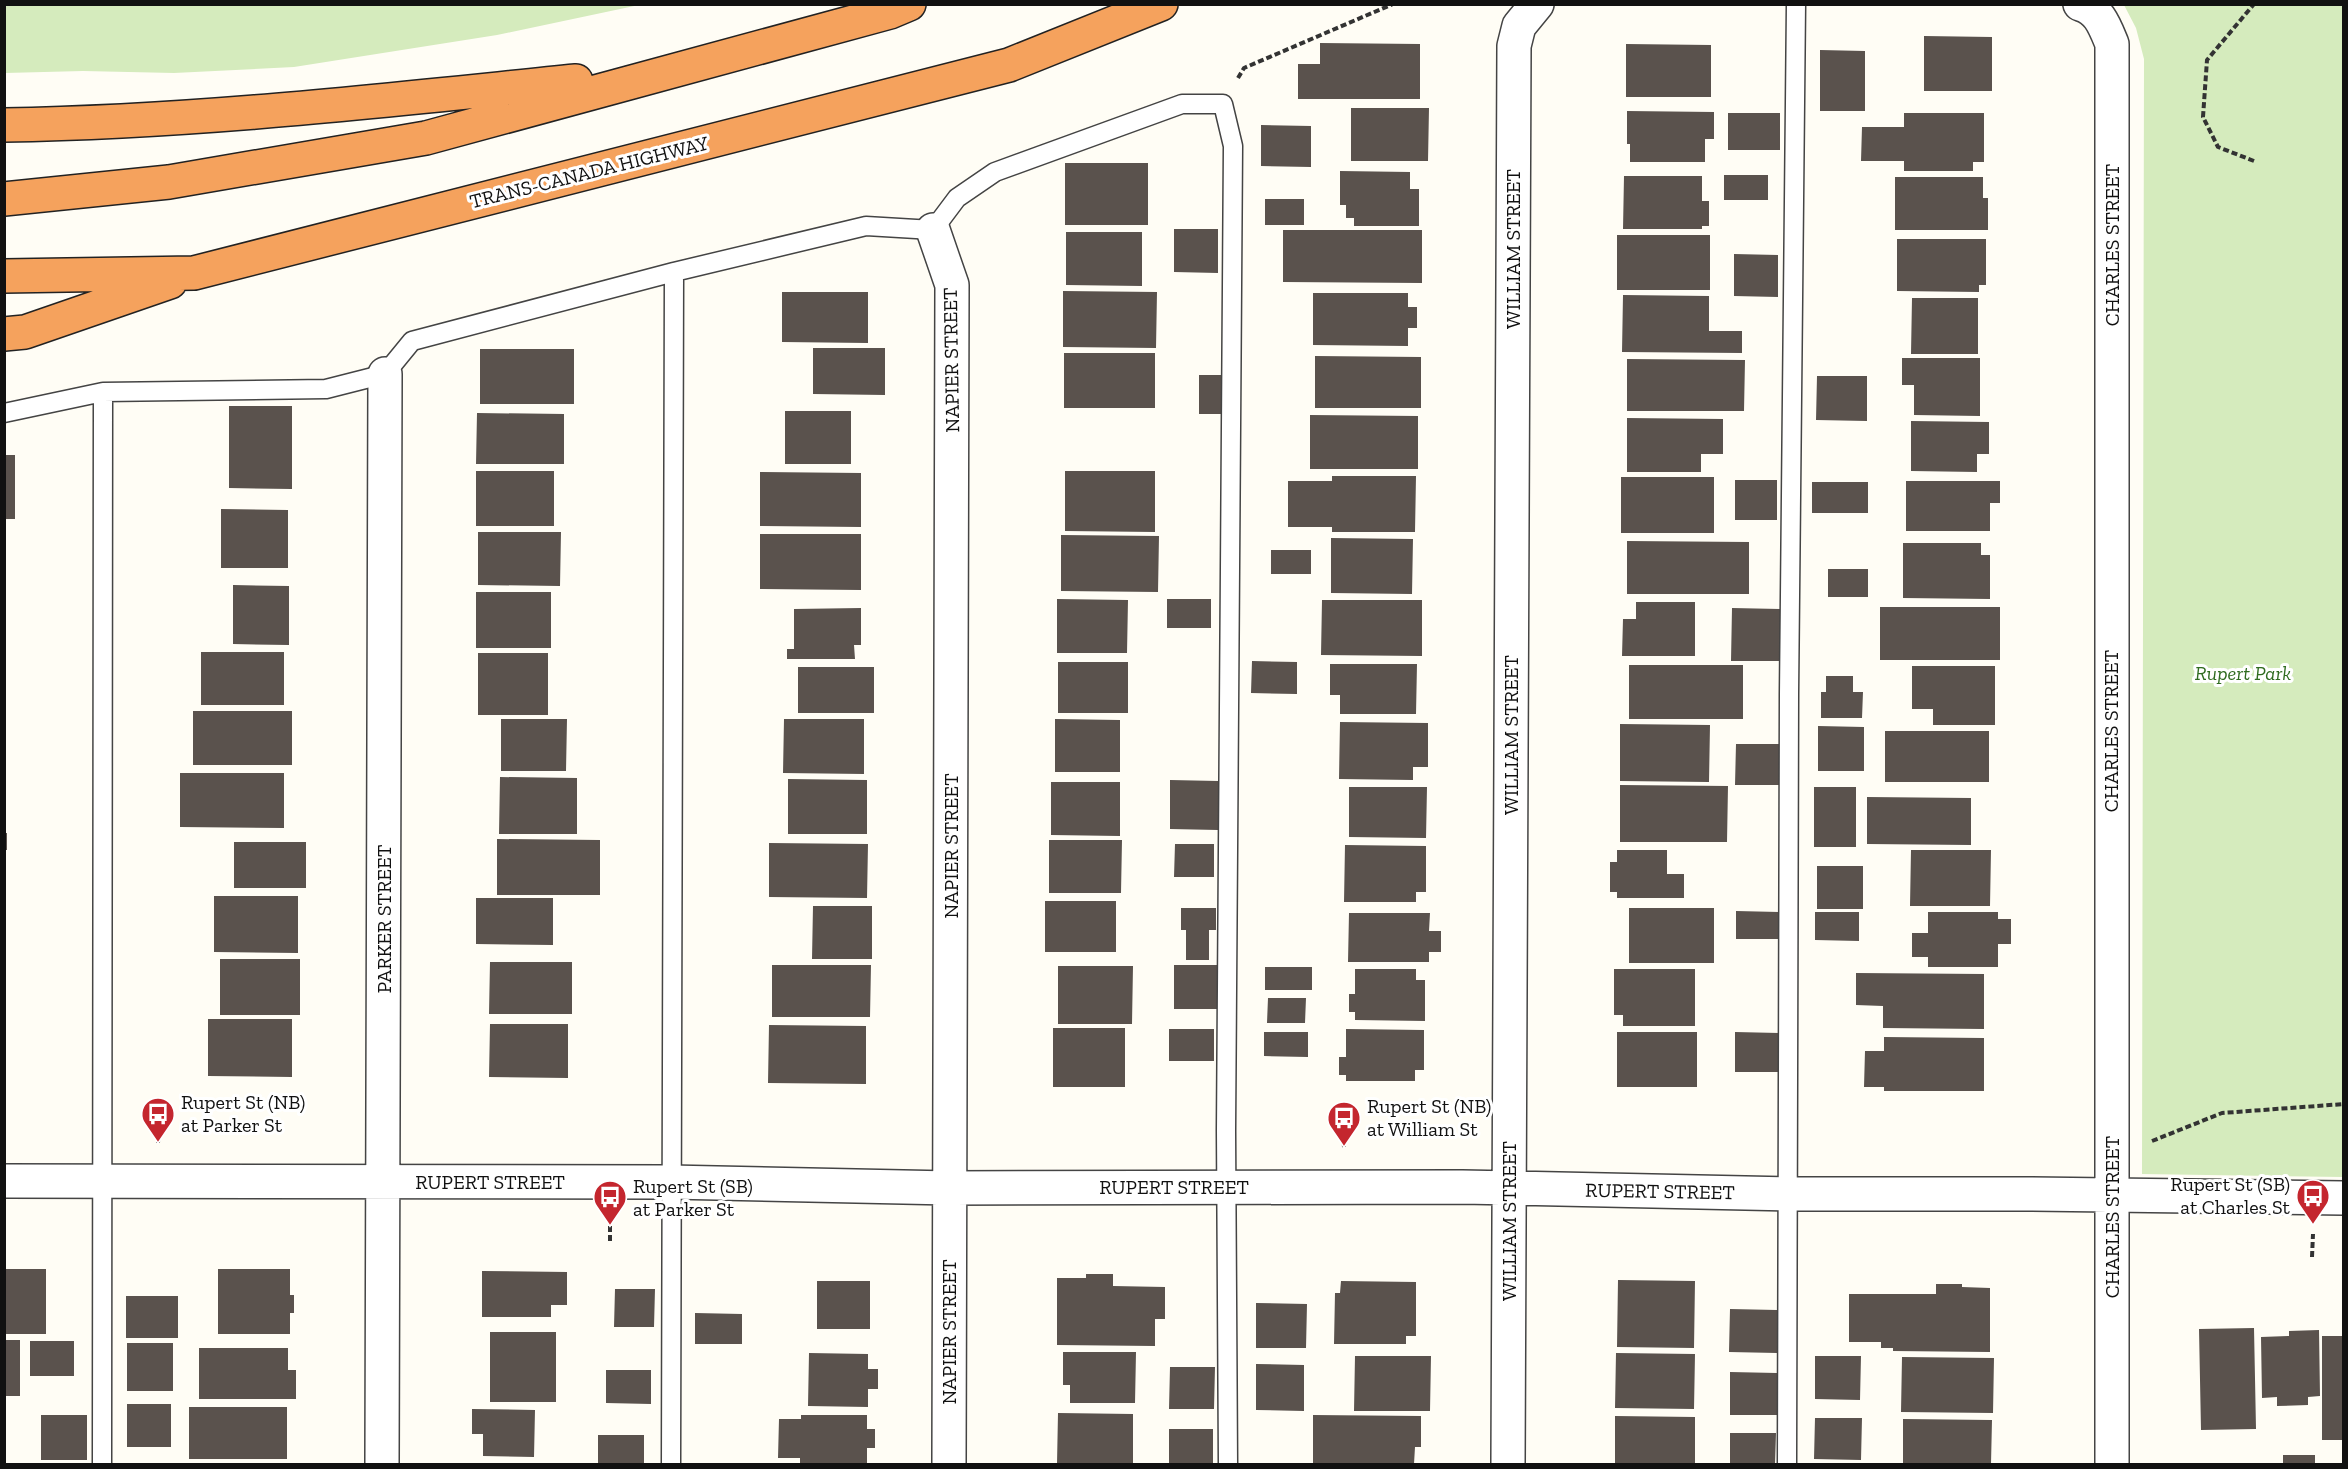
<svg xmlns="http://www.w3.org/2000/svg" width="2348" height="1469" viewBox="0 0 2348 1469" font-family="'Zilla Slab',serif">
  <style>
    .green { fill: #d5ebbd }
    .building { fill: #5a524d }
    .lines { fill: none; stroke-linecap: round; stroke-linejoin: round }
    .service-casing { stroke: #444; stroke-width: 21 }
    .minor-casing { stroke: #444; stroke-width: 36 }
    .motorway-casing { stroke: #222; stroke-width: 36 }
    .path { stroke: #333; stroke-width: 4; stroke-dasharray: 6 3; stroke-linecap: butt }
    .service { stroke: #fff; stroke-width: 18 }
    .minor { stroke: #fff; stroke-width: 33 }
    .motorway { stroke: #f5a25d; stroke-width: 33 }
    .labels { text-anchor: middle; stroke-width: 6; stroke-linejoin: round; paint-order: stroke }
    .street-label { font-size: 20px; fill: #111; stroke: #fff }
    .park-label { font-size: 20px; font-style: italic; fill: #2f6b1f; stroke: #fff }
    .poi-label { font-size: 20px; fill: #111; stroke: #fff; text-anchor: start }
  </style>
  <rect width="100%" height="100%" fill="#fffdf5"/>
  <path class="green" d="M4,5L5,4L639,5L497,35L294,67L174,73L83,71L5,73Z
    M2124,5H2343V1177L2142,1174L2144,59L2136,28Z"/>
  <path class="building" d="M1924,36L1992,37V91H1924Z
    M1320,43L1420,44V99H1298V64H1320Z
    M1626,44L1711,45V97H1626Z
    M1820,50L1865,51V111H1820Z
    M1351,108H1429L1428,161H1351Z
    M1627,111L1714,112V139H1705V162H1630V144H1627Z
    M1728,113H1780V150H1728Z
    M1904,113H1984V162H1973V171H1904V161H1861L1862,127H1904Z
    M1261,125L1311,126V167L1261,166Z
    M1065,163H1148V225H1065Z
    M1340,171L1410,172V189H1419V226H1354V218H1346V205H1340Z
    M1724,175H1768V200H1724Z
    M1624,176H1702V201H1709V226H1702V229H1623Z
    M1895,177H1983V198H1988V230H1895Z
    M1265,199H1304V225H1265Z
    M1174,229H1218V273L1174,272Z
    M1283,230H1422V283L1283,282Z
    M1066,232H1142V286L1066,285Z
    M1617,235H1710V290H1617Z
    M1897,239H1986V285H1979V292L1897,291Z
    M1734,254L1778,255V297L1734,296Z
    M1063,291L1157,292L1156,348L1063,347Z
    M782,292H868V343L782,342Z
    M1313,293H1408V307H1417V328H1408V346L1313,345Z
    M1623,295L1709,296V331H1742V353L1622,352Z
    M1912,298H1978V354H1911Z
    M813,348H885V395L813,394Z
    M480,349H574V404H480Z
    M1064,353H1155V408H1064Z
    M1315,356L1421,357V408H1315Z
    M1902,358H1980V416L1914,415V385H1902Z
    M1627,359L1745,360L1744,411H1627Z
    M1199,375H1224V414H1199Z
    M1817,376H1867V421L1816,420Z
    M229,406H292V489L229,488Z
    M785,411H851V464H785Z
    M477,413L564,414V464H476Z
    M1310,415L1418,416V469H1310Z
    M1627,418L1723,419V454H1701V472H1627Z
    M1911,421L1989,422V454H1977V472L1911,471Z
    M4,455H15V519H4Z
    M476,471H554V526H476Z
    M1065,471H1155V532L1065,531Z
    M760,472L861,473V527L760,526Z
    M1332,476H1416L1415,532H1332V527H1288V481H1332Z
    M1621,477H1714V533H1621Z
    M1735,480H1777V520H1735Z
    M1906,481H2000V503H1990V531H1906Z
    M1812,482H1868V513H1812Z
    M221,509L288,510V568H221Z
    M478,532H561L560,586L478,585Z
    M760,534H861V590L760,589Z
    M1061,535L1159,536L1158,592L1061,591Z
    M1331,538L1413,539L1412,594L1331,593Z
    M1627,541L1749,542V594H1627Z
    M1903,543H1981V555H1990V599L1903,598Z
    M1271,550H1311V574H1271Z
    M1828,569H1868V597H1828Z
    M233,585L289,586V645L233,644Z
    M476,592H551V648H476Z
    M1057,599L1128,600L1127,653H1057Z
    M1167,599H1211V628H1167Z
    M1322,600H1422V656L1321,655Z
    M1636,602H1695V656H1622L1623,619H1636Z
    M1880,607H2000V660H1880Z
    M861,608V645H854L855,659H787V649H794V609Z
    M1732,608L1782,609V661H1731Z
    M201,652H284V705H201Z
    M478,653H548V715H478Z
    M1252,661L1297,662V694L1251,693Z
    M1058,662H1128V713H1058Z
    M1330,664H1417L1416,714H1340V695H1330Z
    M1629,665H1743V719H1629Z
    M1912,666H1995V725H1933V709H1912Z
    M798,667H874V713H798Z
    M1826,676H1853V692H1863L1862,718H1821V692H1826Z
    M193,711H292V765H193Z
    M501,719H567L566,771H501Z
    M784,719H864V774L783,773Z
    M1055,719L1120,720V772H1055Z
    M1340,722L1428,723V767H1413V780L1339,779Z
    M1620,724L1710,725L1709,782L1620,781Z
    M1818,726L1864,727V771H1818Z
    M1885,731H1989V782H1885Z
    M1736,744H1779V785H1735Z
    M180,773H284V828L180,827Z
    M500,777L577,778V834H499Z
    M788,779L867,780V834H788Z
    M1170,780L1218,781V830L1170,829Z
    M1051,782H1120V836L1051,835Z
    M1620,785L1728,786L1727,842H1620Z
    M1349,787H1427L1426,838L1349,837Z
    M1814,787H1856V847H1814Z
    M1867,797L1971,798V845L1867,844Z
    M4,833H7V850H4Z
    M497,839L600,840V895H497Z
    M1049,840H1122L1121,893H1049Z
    M234,842H306V888H234Z
    M769,843L868,844L867,898L769,897Z
    M1175,844H1214V877H1174Z
    M1345,845L1426,846V892H1416V902H1344Z
    M1617,850H1667V874H1684V898H1617V892H1610V862H1617Z
    M1911,850H1991L1990,906H1910Z
    M1817,866H1863V909H1817Z
    M214,896H298V953L214,952Z
    M476,898H553V945L476,944Z
    M1045,901H1116V952H1045Z
    M813,906H872V959H812Z
    M1181,908H1216V930H1209V960H1186V930H1181Z
    M1629,908H1714V963H1629Z
    M1736,911L1779,912L1778,939H1736Z
    M1815,912H1859V941L1815,940Z
    M1928,912H1998V919H2011V944H1998V967H1928V957H1912V933H1928Z
    M1349,913H1430L1429,931H1441V952H1429V962H1348Z
    M220,959H300V1015H220Z
    M490,962H572V1014H489Z
    M772,965H871L870,1017H772Z
    M1174,965H1218V1009H1174Z
    M1058,966H1133L1132,1024H1058Z
    M1265,967H1312V990H1265Z
    M1355,969H1416V980H1425V1021L1355,1020V1012H1349V994H1355Z
    M1614,969H1695V1026H1623V1015H1614Z
    M1856,973L1984,974V1029L1883,1028V1006L1856,1005Z
    M1268,998H1306L1305,1023H1267Z
    M208,1019H292V1077L208,1076Z
    M490,1024H568V1078L489,1077Z
    M769,1025L866,1026V1084L768,1083Z
    M1053,1028H1125V1087H1053Z
    M1169,1029H1214V1061H1169Z
    M1346,1029L1424,1030V1070H1415V1081H1346V1075H1339V1057H1346Z
    M1264,1032H1308V1057L1264,1056Z
    M1617,1032H1697V1087H1617Z
    M1735,1032L1779,1033V1072H1735Z
    M1884,1037L1984,1038V1091H1884V1087H1864L1865,1051H1884Z
    M4,1269H46V1334H4Z
    M218,1269H290V1295H294V1313H290V1334H218Z
    M482,1271L567,1272V1305H551V1317H482Z
    M1086,1274H1113V1286L1165,1287V1319H1155V1346L1057,1345V1278H1086Z
    M1618,1280L1695,1281L1694,1348L1617,1347Z
    M817,1281H870V1329H817Z
    M1341,1281L1416,1282V1336H1406V1344H1334L1335,1293H1340Z
    M1936,1284H1962V1287L1990,1288V1352L1893,1351V1348H1881V1342H1849V1294H1936Z
    M615,1289H655L654,1327H614Z
    M126,1296H178V1338H126Z
    M1256,1303L1307,1304L1306,1348H1256Z
    M1730,1309L1777,1310V1353L1729,1352Z
    M695,1313L742,1314V1344H695Z
    M2254,1328L2256,1429L2201,1430L2199,1329Z
    M2319,1330L2320,1396L2308,1397V1405L2277,1406V1397L2262,1398L2261,1337L2289,1336V1331Z
    M490,1332H556V1402H490Z
    M2322,1336H2344V1440H2322Z
    M4,1340H20V1396H4Z
    M30,1341H74V1376H30Z
    M127,1343H173V1391H127Z
    M199,1348H288V1370H296V1399H199Z
    M1063,1352H1136L1135,1403H1070V1385H1063Z
    M809,1353L868,1354V1369H878V1389H868V1407L808,1406Z
    M1616,1353L1695,1354L1694,1409L1615,1408Z
    M1355,1356H1431L1430,1411H1354Z
    M1815,1356H1861L1860,1400L1815,1399Z
    M1902,1357L1994,1358L1993,1413L1901,1412Z
    M1256,1364L1304,1365V1411L1256,1410Z
    M1170,1367H1215L1214,1409H1169Z
    M606,1370H651V1404L606,1403Z
    M1730,1372L1777,1373V1415H1730Z
    M127,1404H171V1447H127Z
    M189,1407H287V1459H189Z
    M472,1409L535,1410L534,1457L483,1456V1434H472Z
    M1058,1413L1133,1414V1464H1057Z
    M41,1415H87V1460H41Z
    M801,1415H867V1429H875V1448H867V1463H800V1458H778L779,1419H801Z
    M1313,1415L1421,1416V1447H1415L1414,1464H1313Z
    M1615,1416L1695,1417V1464H1615Z
    M1815,1418H1862L1861,1460L1814,1459Z
    M1903,1419L1992,1420L1991,1464H1903Z
    M1169,1429H1213V1464H1169Z
    M1730,1433H1776L1775,1464H1730Z
    M598,1435H644V1464H598Z
    M2283,1455H2315V1464H2283Z"/>
  <g class="lines">
    <g class="service-casing">
      <path id="service" d="M4,413L103,392L326,389L385,374L412,341L674,272L866,226L933,230L957,198L995,172L1182,104H1223L1233,146L1226,1131L1228,1464
        M102,1464L103,392
        M671,1464L674,272
        M1787,1464L1789,694L1796,4"/>
    </g>
    <g class="minor-casing">
      <path id="minor" d="M2080,4C2099,9 2105,27 2112,44V1464
        M933,230L952,285L949,1464
        M4,1181L670,1182L950,1188L1462,1187L1789,1194H2030L2344,1198
        M382,1464L385,374
        M1508,1464L1514,46L1519,26L1537,4"/>
    </g>
    <g class="motorway-casing">
      <path id="motorway" d="M4,125C196,122 386,100 576,81
        M4,199L169,182L426,138L890,12L909,4
        M4,276L194,273L1009,65L1161,4
        M4,334L25,332L170,282"/>
    </g>
    <path class="path" d="M1238,78L1244,68L1393,4
      M2254,161L2218,147L2203,117L2207,60L2254,4
      M1343,1133L1344,1147
      M2152,1141L2222,1113L2344,1104
      M158,1143L159,1122
      M610,1226V1242
      M2312,1257L2313,1234"/>
    <use href="#service" class="service"/>
    <use href="#minor" class="minor"/>
    <use href="#motorway" class="motorway"/>
  </g>
  <defs>
    <g id="bus-pin" transform="scale(1.725)"><path d="M0 17L-7.5 6A9.5 9.5 0 1 1 7.5 6Z" fill="#c4262e" stroke="#fff"/><path d="M-5-6H5V4H4V6H2V4H-2V6H-4V4H-5ZM-3.5-4V0h7V-4ZM-3.5 1.2v1.5H-2V1.2ZM2 1.2v1.5H3.5V1.2Z" fill="#fff"/></g>
  </defs>
  <g fill-rule="evenodd">
    <use href="#bus-pin" x="158" y="1114"/>
    <use href="#bus-pin" x="1344" y="1118"/>
    <use href="#bus-pin" x="2313" y="1196"/>
    <use href="#bus-pin" x="610" y="1197"/>
  </g>
  <g class="labels">
    <g class="street-label">
      <text transform="translate(589 172) rotate(-14)" y="7">TRANS-CANADA HIGHWAY</text>
      <text transform="translate(2112 245) rotate(-90)" y="7">CHARLES STREET</text>
      <text transform="translate(1513 249) rotate(-90)" y="7">WILLIAM STREET</text>
      <text transform="translate(951 360) rotate(-91)" y="7">NAPIER STREET</text>
      <text transform="translate(2111 731) rotate(-90)" y="7">CHARLES STREET</text>
      <text transform="translate(1511 735) rotate(-90)" y="7">WILLIAM STREET</text>
      <text transform="translate(951 846) rotate(-90)" y="7">NAPIER STREET</text>
      <text transform="translate(384 919) rotate(-90)" y="7">PARKER STREET</text>
      <text x="490" y="1189">RUPERT STREET</text>
      <text x="1174" y="1194">RUPERT STREET</text>
      <text transform="translate(1660 1191) rotate(1)" y="7">RUPERT STREET</text>
      <text transform="translate(2112 1217) rotate(-90)" y="7">CHARLES STREET</text>
      <text transform="translate(1509 1221) rotate(-90)" y="7">WILLIAM STREET</text>
      <text transform="translate(949 1332) rotate(-90)" y="7">NAPIER STREET</text>
    </g>
    <g class="park-label">
      <text x="2243" y="680">Rupert Park</text>
    </g>
    <g class="poi-label">
      <text x="181" y="1109">Rupert St (NB)<tspan x="181" dy="23">at Parker St</tspan></text>
      <text x="1367" y="1113">Rupert St (NB)<tspan x="1367" dy="23">at William St</tspan></text>
      <text x="2290" y="1191" text-anchor="end">Rupert St (SB)<tspan x="2290" dy="23">at Charles St</tspan></text>
      <text x="633" y="1193">Rupert St (SB)<tspan x="633" dy="23">at Parker St</tspan></text>
    </g>
  </g>
  <rect width="2348" height="1469" fill="none" stroke="#111111" stroke-width="12"/>
</svg>
